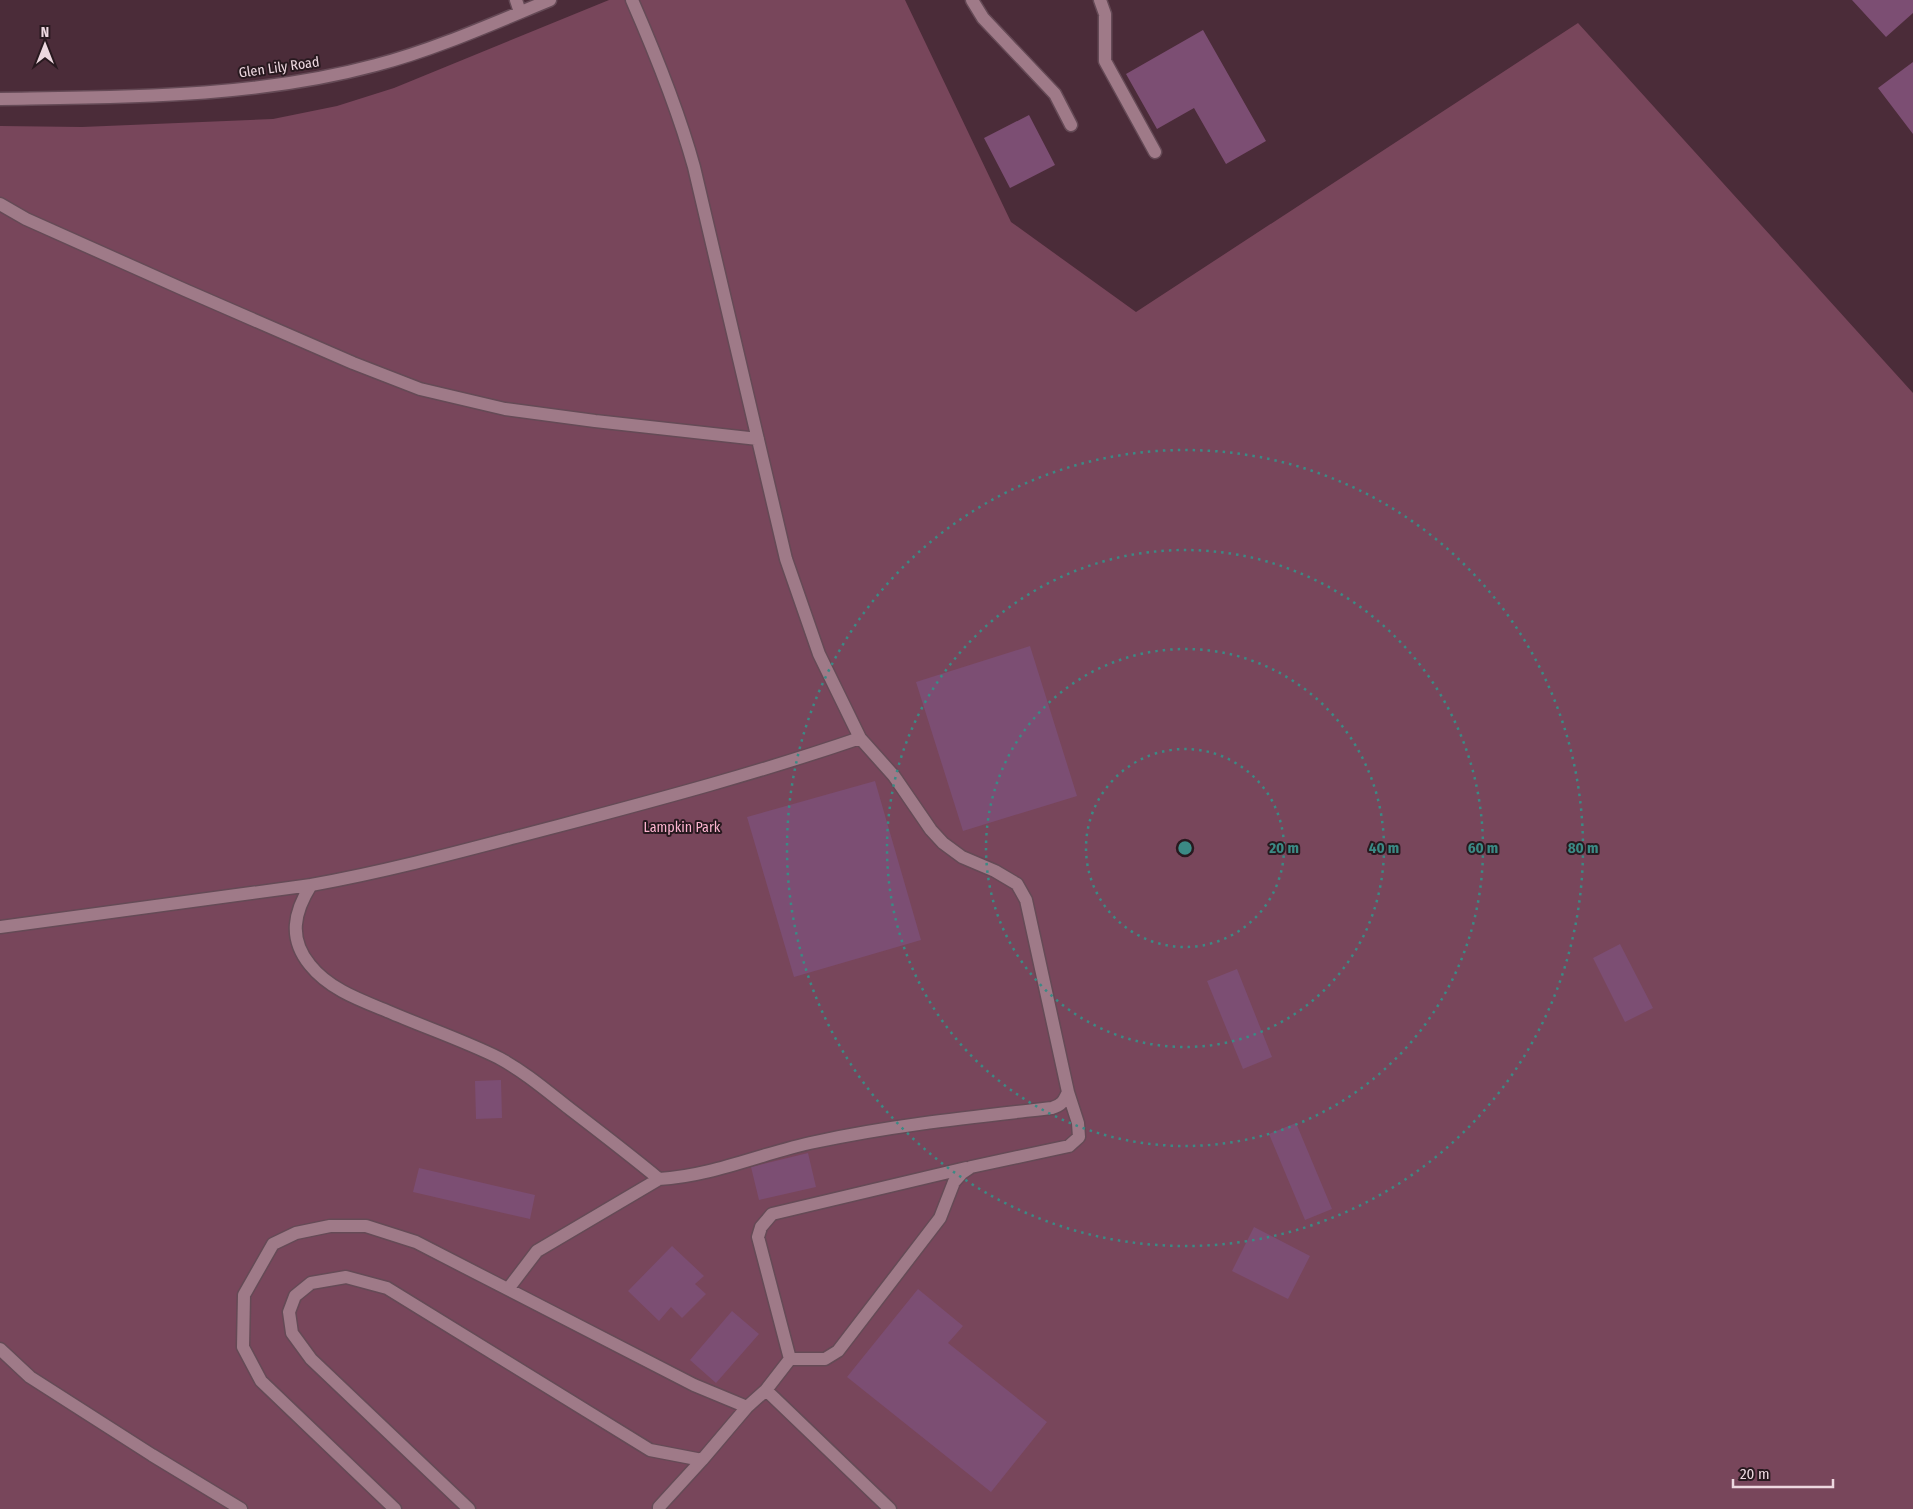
<svg xmlns="http://www.w3.org/2000/svg" width="1913" height="1509" viewBox="0 0 1913 1509" font-family="'Fira Sans Condensed',sans-serif">
  <style>
    .green { fill: #78465b }
    .building { fill: #7c4e73 }
    .lines { fill: none; stroke-linecap: round; stroke-linejoin: round }
    .minor-casing { stroke: #654a56; stroke-width: 15 }
    .minor { stroke: #9f7a88; stroke-width: 12 }
    .ring { fill: none; stroke: #3b8a85; stroke-width: 2.5; stroke-dasharray: 2.5 5 }
    .labels { text-anchor: middle; stroke-width: 4; stroke-linejoin: round; paint-order: stroke }
    .street-label { font-size: 14px; fill: #edd8e0; stroke: #28191f }
    .park-label { font-size: 14px; fill: #fdb5d1; stroke: #28191f }
    .centre { fill: #3b8a85; stroke: #28191f; stroke-width: 2.5 }
    .ring-label { font-size: 15px; text-anchor: middle; font-weight: bold; fill: #3b8a85; stroke: #28191f; stroke-width: 4; stroke-linejoin: round; paint-order: stroke }
  </style>
  <rect width="100%" height="100%" fill="#4b2c39"/>
  <path class="green" d="M609,0H905L1011,222L1136,312L1578,23L1913,393V1509H0V126L82,127L273,119L337,106L394,88Z"/>
  <path class="building" d="M1852,0H1913V13L1886,37Z
    M1203,30L1266,141L1226,164L1194,108L1157,129L1126,74Z
    M1913,62V134L1878,88Z
    M1029,115L1055,165L1010,188L984,138Z
    M1030,646L1077,796L963,831L916,682Z
    M875,781L921,940L794,977L747,817Z
    M1620,944L1653,1008L1625,1022L1593,958Z
    M1237,969L1272,1057L1243,1069L1207,981Z
    M501,1080L502,1118L476,1119L475,1081Z
    M1296,1123L1332,1209L1305,1220L1269,1134Z
    M808,1153L816,1187L759,1200L751,1167Z
    M419,1168L535,1195L530,1219L413,1192Z
    M1254,1227L1310,1256L1288,1299L1232,1271Z
    M672,1246L704,1276L695,1284L706,1294L682,1318L671,1307L659,1321L628,1291Z
    M918,1289L963,1326L948,1343L1047,1422L991,1492L847,1377Z
    M732,1311L759,1334L716,1383L690,1360Z"/>
  <g class="lines">
    <g class="minor-casing">
      <path id="minor" d="M516,0L520,12
        M632,0C656,55 678,109 694,167L786,559L819,654L860,738C761,772 660,799 558,826C477,847 395,870 311,885C294,912 288,938 310,965C329,989 360,1000 387,1011C424,1027 465,1041 499,1058C525,1072 547,1091 570,1109C600,1132 630,1155 659,1179
        M972,0L983,18L1055,94L1071,125
        M1100,0L1105,14V61L1155,152
        M0,99C125,97 254,98 376,65C434,50 494,23 550,0
        M0,204L26,219L185,290L353,363L420,389L505,409L595,421L758,439
        M0,927L311,885
        M508,1289L537,1251L659,1179C713,1176 762,1153 815,1142C893,1125 973,1117 1052,1108C1062,1105 1064,1101 1068,1092L1026,900L1017,884L995,871L962,857L943,843L931,830L894,776L860,738
        M0,1349L30,1377L152,1455L241,1509
        M790,1359L758,1237L761,1227L772,1214L966,1168
        M766,1390L890,1509
        M395,1509L261,1381L243,1347L244,1295L273,1244L296,1233L330,1226H366L416,1242L694,1385L747,1407
        M469,1509L311,1359L292,1333L289,1312L295,1296L311,1283L346,1277L387,1288L650,1450L702,1460
        M659,1509V1507L702,1460L747,1407L766,1390L790,1359H825L838,1351L940,1218L954,1182L962,1173L971,1167L1069,1146L1079,1137L1078,1123L1068,1092"/>
    </g>
    <use href="#minor" class="minor"/>
  </g>
  <g class="ring">
    <circle cx="1185" cy="848" r="99"/>
    <circle cx="1185" cy="848" r="199"/>
    <circle cx="1185" cy="848" r="298"/>
    <circle cx="1185" cy="848" r="398"/>
  </g>
  <g class="labels">
    <g class="street-label">
      <text transform="translate(279 67) rotate(-8)" y="5">Glen Lily Road</text>
    </g>
    <g class="park-label">
      <text x="682" y="832">Lampkin Park</text>
    </g>
  </g>
  <circle cx="1185" cy="848" r="8" class="centre"/>
  <g class="ring-label">
    <text x="1284" y="853">20 m</text>
    <text x="1384" y="853">40 m</text>
    <text x="1483" y="853">60 m</text>
    <text x="1583" y="853">80 m</text>
  </g>
  <g transform="translate(45 45)" stroke="#28191f" stroke-width="4" paint-order="stroke">
  <path d="M0-4L9 19L0 12L-9 19Z" fill="#edd8e0"/>
  <text y="-8" font-size="14" font-weight="bold" text-anchor="middle" fill="#edd8e0">N</text>
  </g>
  <path d="M1733 1479v8h100v-8" fill="none" stroke="#edd8e0" stroke-width="2.5"/>
  <text x="1740" y="1479" font-size="15" fill="#edd8e0" stroke="#28191f" stroke-width="4" paint-order="stroke">20 m</text>
</svg>
